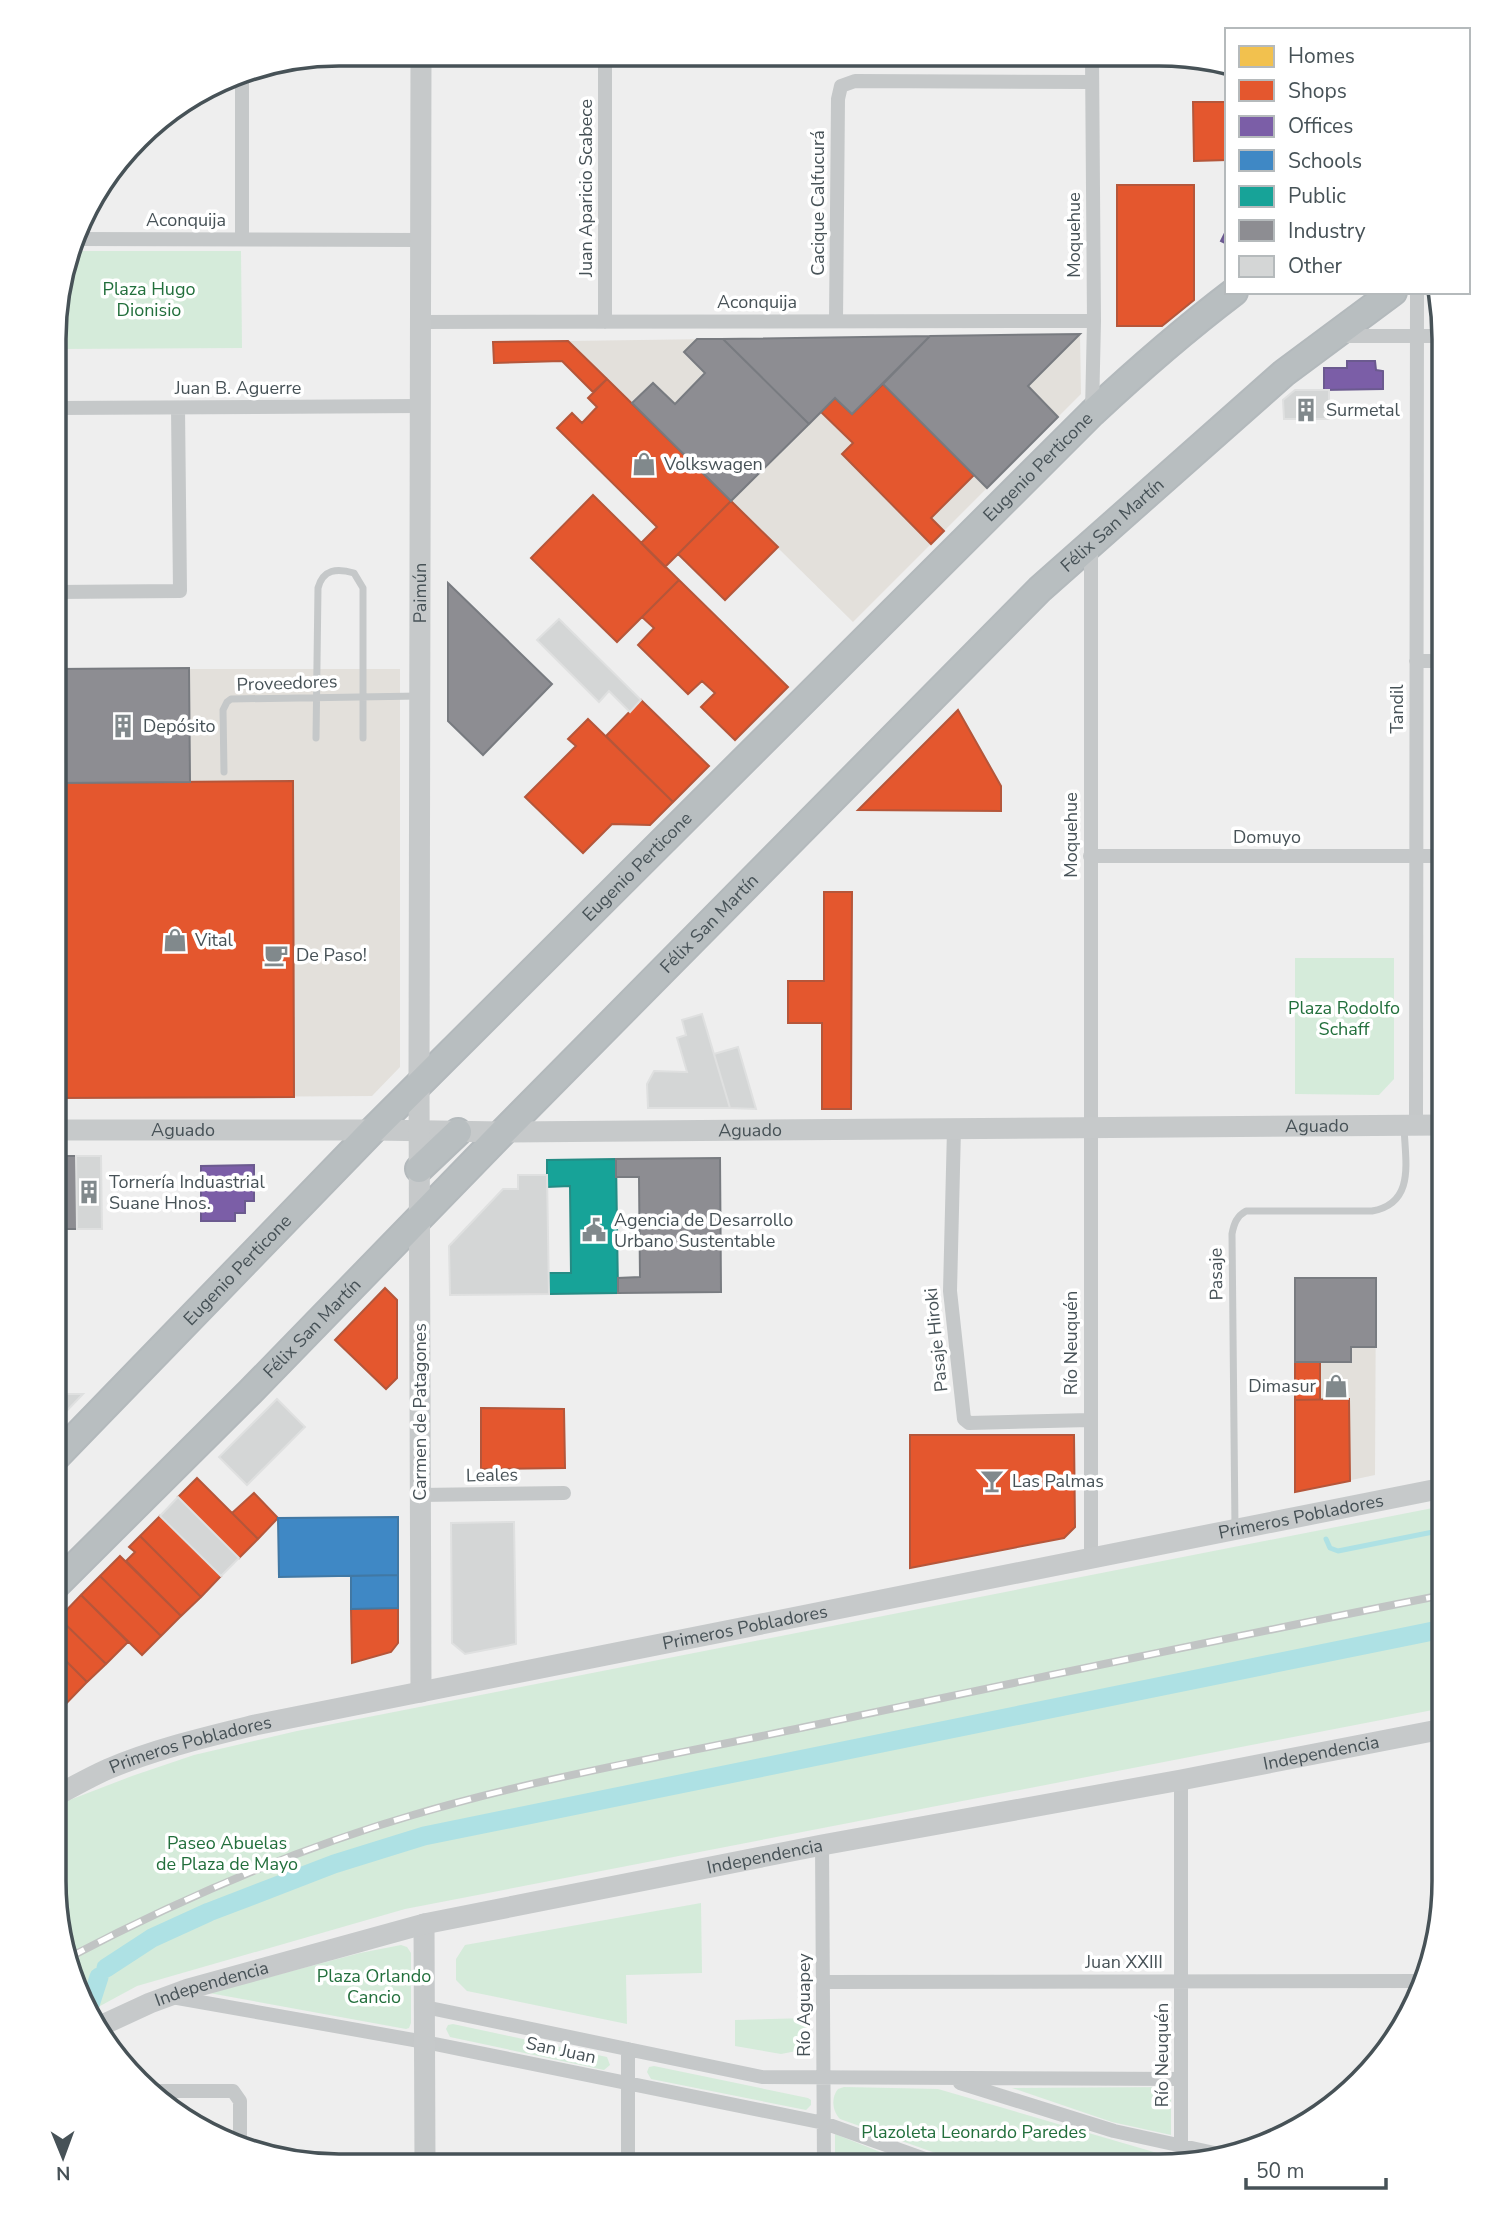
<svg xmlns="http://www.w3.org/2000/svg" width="1498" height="2220" viewBox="0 0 1498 2220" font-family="'Nunito Sans',sans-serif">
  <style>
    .commercial { fill: #e3e0db }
    .green { fill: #d5ebda }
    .homes { fill: #f2c14e; stroke: #bfa051; stroke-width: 2 }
    .shops { fill: #e4572e; stroke: #b5563a; stroke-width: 2 }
    .offices { fill: #7b5ea7; stroke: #6b5a8f; stroke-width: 2 }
    .schools { fill: #3f88c5; stroke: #4178a4; stroke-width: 2 }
    .public { fill: #17a398; stroke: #258b84; stroke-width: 2 }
    .industry { fill: #8d8d92; stroke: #787b80; stroke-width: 2 }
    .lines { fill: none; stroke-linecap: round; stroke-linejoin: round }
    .stream { stroke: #aee1e4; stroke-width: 5 }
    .canal { stroke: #aee1e4; stroke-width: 19 }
    .building { fill: #d4d6d6; stroke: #dfe0e0; stroke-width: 2 }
    .highway-casing { stroke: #b3b9bc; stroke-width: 30 }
    .lane { stroke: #c5c8c9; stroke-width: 7 }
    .street { stroke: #c5c8c9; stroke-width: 14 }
    .secondary { stroke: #c6c9ca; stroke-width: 21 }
    .highway { stroke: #b8bec0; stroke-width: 26 }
    .rail-casing { stroke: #c1c4c4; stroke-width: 8 }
    .rail { stroke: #fff; stroke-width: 5; stroke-dasharray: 16; stroke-linecap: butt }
    .labels { text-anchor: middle; stroke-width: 7; stroke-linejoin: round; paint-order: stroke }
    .street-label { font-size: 18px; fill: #475257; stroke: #fff }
    .park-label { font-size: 18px; fill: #226f3c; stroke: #fff }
    .poi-label { font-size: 18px; fill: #475257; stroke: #fff; text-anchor: start }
    .rim { fill: none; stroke: #475257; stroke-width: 3.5 }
  </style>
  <rect width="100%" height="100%" fill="#eee"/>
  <path class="commercial" d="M1080,334L1081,394L853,622L568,341Z
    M56,669H400V1067L372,1096L56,1098Z
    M1295,1278H1376L1375,1475L1295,1492Z"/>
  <path class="green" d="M74,251H241L242,348L57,349V302Z
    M1295,958H1394V1079L1379,1095L1295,1094Z
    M1443,1506V1708L405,1909L137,1986L89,2012L76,1990L54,1881V1806L132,1776L194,1755L297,1731Z
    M701,1903L702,1973L626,1975L627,2024L467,1991L456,1980V1959L465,1945Z
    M401,1945L407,1947L411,1953V2023L409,2028L406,2029L209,1993L360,1953Z
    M807,2018V2049L781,2054L735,2046V2020Z
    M453,2024L607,2057L610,2065L604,2070L450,2037L446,2029L448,2025Z
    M654,2066L808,2098L811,2100V2105L806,2110L651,2079L647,2072L649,2067Z
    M844,2087L938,2089L1164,2155L1168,2157L1170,2164L1159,2166L969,2165L840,2119C832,2111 831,2097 838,2089Z
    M1171,2087V2135L1112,2122L1012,2088Z
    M835,2134L913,2165H835Z"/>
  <path class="homes" d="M57,362H65V395H57Z"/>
  <path class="shops" d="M1193,102H1227V160L1194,161Z
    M1117,185H1194V300L1162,326H1117Z
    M568,341L607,379L593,392L562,361L494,363L493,342Z
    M607,379L731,501L665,567L641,543L657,527L557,428L572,413L582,423L597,407L588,398Z
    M883,384L974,475L931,518L944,531L931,544L842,454L853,443L821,412L835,398L852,414Z
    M593,495L679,580L617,642L531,558Z
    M731,501L778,547L725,600L678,554Z
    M679,580L788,687L735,740L701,707L715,693L702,681L688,694L638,645L654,628L642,617Z
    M641,700L709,766L673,802L606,736Z
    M958,710L1001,786V811L858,810Z
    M588,719L673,802L650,825L612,824L583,853L525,797L576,746L568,739Z
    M293,781L294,1097L55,1098L56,783Z
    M824,892H852L851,1109H822V1023H788V981H824Z
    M385,1288L397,1300V1378L386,1389L335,1340Z
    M1295,1362H1320V1400H1295Z
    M1349,1399L1350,1481L1295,1492V1400Z
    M481,1408L564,1409L565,1468L481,1469Z
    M910,1435H1074L1075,1527L1064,1538L910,1568Z
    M197,1478L258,1539L239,1558L178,1497Z
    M254,1493L278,1518L258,1539L232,1513Z
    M160,1516L221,1576L201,1597L140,1536Z
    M140,1536L201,1597L181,1616L126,1561L135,1552L129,1547Z
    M120,1556L181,1616L161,1636L100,1576Z
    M100,1576L161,1636L142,1655L81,1595Z
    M81,1595L128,1642L106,1664L59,1618Z
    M398,1608V1643L391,1652L352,1663L351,1609Z
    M59,1618L106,1664L87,1682L55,1650V1622Z
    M55,1650L87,1682L55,1715Z"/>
  <path class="offices" d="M1227,229V244L1221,241Z
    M1347,361H1375L1376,370L1383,371V389L1324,390V368H1347Z
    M254,1165V1201H245V1213H235V1221H201V1166Z"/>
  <path class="schools" d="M398,1517V1575L279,1577L278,1518Z
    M398,1575V1608L351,1609V1576Z"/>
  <path class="public" d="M616,1159L618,1293L549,1294V1273H571L570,1186L547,1187V1160Z"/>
  <path class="industry" d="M1080,334L1028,386L1058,417L987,488L883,384L930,336Z
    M930,336L852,414L835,398L809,424L723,339Z
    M697,339H723L809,424L731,501L632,403L653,383L675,404L705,373L684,352Z
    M448,583L552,684L483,755L448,721Z
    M189,668L190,782L56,783V669Z
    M55,1156H76L77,1229H55Z
    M720,1158L721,1292L618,1293V1278L640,1277L639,1177H616V1159Z
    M1295,1278H1376V1347H1351V1362H1295Z"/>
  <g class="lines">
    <path class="stream" d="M1326,1539L1330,1548L1338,1551L1443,1530"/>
    <path class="canal" d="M106,1968L152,1938L209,1912L334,1864L424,1836L1443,1629
      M88,2011L99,1977"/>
  </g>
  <path class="building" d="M1295,390H1329V419H1284L1283,400Z
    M559,619L641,700L630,712L609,691L599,702L537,640Z
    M702,1014L730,1108H648L647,1084L654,1071L687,1072L677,1038L686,1035L682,1020Z
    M738,1047L756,1109L730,1108L714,1054Z
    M76,1156H101L102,1229H77Z
    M518,1175H547L549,1294L450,1295L449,1246L503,1189H518Z
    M55,1394H83L55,1423Z
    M277,1399L305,1427L247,1485L219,1457Z
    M178,1497L239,1558L221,1576L160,1516Z
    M514,1522L516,1644L465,1654L452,1643L451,1523Z"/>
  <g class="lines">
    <g class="highway-casing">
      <g id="highway">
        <path d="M419,1169L458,1132"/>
        <path id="s5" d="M55,1458L373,1130L1092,413C1138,370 1184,330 1234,292"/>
        <path id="s6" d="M55,1586L250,1392L503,1132L1040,589L1284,373L1393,292"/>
      </g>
    </g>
    <path class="lane" d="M316,738L318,588C323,569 337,568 354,573L363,588V738
      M224,772L223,710L227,702L231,699L419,696
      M1235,1528L1232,1234C1234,1223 1237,1216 1246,1211H1372C1416,1203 1405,1161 1404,1126"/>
    <path class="street" d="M605,55V322
      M242,73V239
      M78,239L421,240
      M836,321L838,99L841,86L855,81L1092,82
      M421,322L1094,321
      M1339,336H1443
      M57,408L420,406
      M1092,411L1094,321L1092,56
      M1091,545V1559
      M56,592L180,591L178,408
      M1416,661H1444
      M1090,856H1444
      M1416,1126L1417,292
      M954,1129L950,1291L964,1419L969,1423L1090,1420
      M420,1495L564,1493
      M1181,1780V2161
      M822,1845L824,2165
      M823,1982L1424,1981
      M172,1997L425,2042L824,2123L942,2165
      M425,2007L762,2077L1181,2079
      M628,2049V2164
      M960,2083L1114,2131L1219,2154
      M150,2091H233L240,2101V2147"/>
    <g class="secondary">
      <path id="s1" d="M55,1130H373L503,1132L1443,1125"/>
      <path id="s2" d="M421,1692L419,1084L421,54"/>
      <path id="s3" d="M54,1797C72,1787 90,1777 108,1769C155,1749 206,1737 255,1725L1443,1488"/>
      <path d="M424,1924L425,2164"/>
      <path id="s4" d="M98,2027L150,2003L188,1989L424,1924L822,1845L1181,1780L1443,1729"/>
    </g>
    <use href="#highway" class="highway"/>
    <g class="rail-casing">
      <path id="rail" d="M70,1957C180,1899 293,1850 413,1815C541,1777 674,1755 805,1727C1017,1682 1230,1637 1443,1595"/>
    </g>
    <use href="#rail" class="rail"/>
  </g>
  <defs>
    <g id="building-bare" transform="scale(1.89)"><path d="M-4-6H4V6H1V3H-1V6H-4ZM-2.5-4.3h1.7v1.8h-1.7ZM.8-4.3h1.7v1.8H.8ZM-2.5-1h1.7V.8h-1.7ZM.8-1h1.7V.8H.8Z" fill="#81898c" stroke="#fff" stroke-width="2.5" paint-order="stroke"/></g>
    <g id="shop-bare" transform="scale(1.89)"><path d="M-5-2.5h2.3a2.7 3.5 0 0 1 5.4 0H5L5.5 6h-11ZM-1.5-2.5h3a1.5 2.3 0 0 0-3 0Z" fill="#81898c" stroke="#fff" stroke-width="2.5" paint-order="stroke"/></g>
    <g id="cafe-bare" transform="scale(1.89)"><path d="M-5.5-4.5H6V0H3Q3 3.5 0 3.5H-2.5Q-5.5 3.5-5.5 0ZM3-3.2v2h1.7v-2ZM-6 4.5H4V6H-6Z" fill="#81898c" stroke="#fff" stroke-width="2.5" paint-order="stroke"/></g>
    <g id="civic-bare" transform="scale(1.89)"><path d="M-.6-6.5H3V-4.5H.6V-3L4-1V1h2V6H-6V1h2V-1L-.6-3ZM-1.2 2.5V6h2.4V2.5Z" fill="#81898c" stroke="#fff" stroke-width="2.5" paint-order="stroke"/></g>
    <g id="bar-bare" transform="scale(1.89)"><path d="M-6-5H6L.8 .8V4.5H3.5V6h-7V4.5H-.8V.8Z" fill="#81898c" stroke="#fff" stroke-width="2.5" paint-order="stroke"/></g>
  </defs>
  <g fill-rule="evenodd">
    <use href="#building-bare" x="1306" y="410"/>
    <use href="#shop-bare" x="644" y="464"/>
    <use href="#building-bare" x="123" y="726"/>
    <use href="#shop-bare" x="175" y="940"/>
    <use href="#cafe-bare" x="276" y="955"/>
    <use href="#building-bare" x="89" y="1192"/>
    <use href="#civic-bare" x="594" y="1230"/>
    <use href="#shop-bare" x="1336" y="1386"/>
    <use href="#bar-bare" x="992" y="1481"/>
  </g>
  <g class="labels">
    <g class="street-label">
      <text transform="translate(586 188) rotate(-90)" y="6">Juan Aparicio Scabece</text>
      <text transform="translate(818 203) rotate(-90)" y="6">Cacique Calfucurá</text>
      <text x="186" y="226">Aconquija</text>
      <text transform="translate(1074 235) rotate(-90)" y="6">Moquehue</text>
      <text x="757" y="308">Aconquija</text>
      <text x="238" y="394">Juan B. Aguerre</text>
      <text dy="6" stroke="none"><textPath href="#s5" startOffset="1396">Eugenio Perticone</textPath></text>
      <text dy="6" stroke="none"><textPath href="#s6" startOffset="1498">Félix San Martín</textPath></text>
      <text dy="6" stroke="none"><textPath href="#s2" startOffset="1099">Paimún</textPath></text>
      <text transform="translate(287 683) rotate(-2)" y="6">Proveedores</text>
      <text transform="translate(1397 709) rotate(-90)" y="6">Tandil</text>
      <text transform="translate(1071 835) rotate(-90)" y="6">Moquehue</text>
      <text x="1267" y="843">Domuyo</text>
      <text dy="6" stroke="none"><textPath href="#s5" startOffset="830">Eugenio Perticone</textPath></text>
      <text dy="6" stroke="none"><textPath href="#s6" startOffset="931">Félix San Martín</textPath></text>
      <text dy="6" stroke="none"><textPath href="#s1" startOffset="1262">Aguado</textPath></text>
      <text dy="6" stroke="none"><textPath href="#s1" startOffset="128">Aguado</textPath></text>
      <text dy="6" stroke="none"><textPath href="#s1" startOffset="695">Aguado</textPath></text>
      <text dy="6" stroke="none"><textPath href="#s5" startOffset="262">Eugenio Perticone</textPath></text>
      <text transform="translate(1216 1274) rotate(-91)" y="6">Pasaje</text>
      <text dy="6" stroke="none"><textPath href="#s6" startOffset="364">Félix San Martín</textPath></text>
      <text transform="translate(936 1340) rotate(-96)" y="6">Pasaje Hiroki</text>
      <text transform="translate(1071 1343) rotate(-90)" y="6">Río Neuquén</text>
      <text transform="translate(420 1412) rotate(-90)" y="6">Carmen de Patagones</text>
      <text transform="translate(492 1475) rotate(-1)" y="6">Leales</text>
      <text dy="6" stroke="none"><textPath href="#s3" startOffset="1281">Primeros Pobladores</textPath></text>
      <text dy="6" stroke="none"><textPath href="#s3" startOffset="714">Primeros Pobladores</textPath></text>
      <text dy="6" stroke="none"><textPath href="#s3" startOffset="147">Primeros Pobladores</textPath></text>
      <text dy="6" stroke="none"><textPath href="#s4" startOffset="1256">Independencia</textPath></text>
      <text dy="6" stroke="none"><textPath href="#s4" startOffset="690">Independencia</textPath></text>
      <text x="1124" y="1968">Juan XXIII</text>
      <text dy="6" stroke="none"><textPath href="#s4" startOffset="122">Independencia</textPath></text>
      <text transform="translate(804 2005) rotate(-90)" y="6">Río Aguapey</text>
      <text transform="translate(561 2050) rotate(12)" y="6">San Juan</text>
      <text transform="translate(1162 2055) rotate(-90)" y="6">Río Neuquén</text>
    </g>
    <g class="park-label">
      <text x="149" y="295">Plaza Hugo<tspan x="149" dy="21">Dionisio</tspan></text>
      <text x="1344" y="1014">Plaza Rodolfo<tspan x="1344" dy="21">Schaff</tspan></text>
      <text x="227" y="1849">Paseo Abuelas<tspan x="227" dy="21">de Plaza de Mayo</tspan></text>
      <text x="374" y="1982">Plaza Orlando<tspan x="374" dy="21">Cancio</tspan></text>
      <text x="974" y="2138">Plazoleta Leonardo Paredes</text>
    </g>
    <g class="poi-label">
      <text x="1326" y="416">Surmetal</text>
      <text x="664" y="470">Volkswagen</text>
      <text x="143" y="732">Depósito</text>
      <text x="195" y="946">Vital</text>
      <text x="296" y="961">De Paso!</text>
      <text x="109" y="1188">Tornería Induastrial<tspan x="109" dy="21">Suane Hnos.</tspan></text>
      <text x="614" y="1226">Agencia de Desarrollo<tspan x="614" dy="21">Urbano Sustentable</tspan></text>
      <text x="1316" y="1392" text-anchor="end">Dimasur</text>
      <text x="1012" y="1487">Las Palmas</text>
    </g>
  </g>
  <path d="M0 0H1498V2220H0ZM339 66H1159A273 273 0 0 1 1432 339V1881A273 273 0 0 1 1159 2154H339A273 273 0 0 1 66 1881V339A273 273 0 0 1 339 66Z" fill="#fff" fill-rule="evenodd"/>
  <path class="rim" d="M339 66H1159A273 273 0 0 1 1432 339V1881A273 273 0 0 1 1159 2154H339A273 273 0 0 1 66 1881V339A273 273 0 0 1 339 66Z"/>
  <rect x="1225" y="28" width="245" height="266" fill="#ffffff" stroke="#b5babc" stroke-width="2"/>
  <rect x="1239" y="46" width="35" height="21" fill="#f2c14e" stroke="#b5babc" stroke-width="2"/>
  <text x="1288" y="63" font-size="21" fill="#475257">Homes</text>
  <rect x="1239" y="80" width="35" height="21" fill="#e4572e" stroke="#b5babc" stroke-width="2"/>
  <text x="1288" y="98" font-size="21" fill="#475257">Shops</text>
  <rect x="1239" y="116" width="35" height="21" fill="#7b5ea7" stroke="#b5babc" stroke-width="2"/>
  <text x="1288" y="133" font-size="21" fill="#475257">Offices</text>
  <rect x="1239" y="150" width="35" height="21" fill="#3f88c5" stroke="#b5babc" stroke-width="2"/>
  <text x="1288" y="168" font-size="21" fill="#475257">Schools</text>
  <rect x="1239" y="186" width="35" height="21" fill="#17a398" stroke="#b5babc" stroke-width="2"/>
  <text x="1288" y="203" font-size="21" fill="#475257">Public</text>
  <rect x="1239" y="220" width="35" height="21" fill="#8d8d92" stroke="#b5babc" stroke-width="2"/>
  <text x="1288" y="238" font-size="21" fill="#475257">Industry</text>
  <rect x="1239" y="256" width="35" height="21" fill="#d4d6d6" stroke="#b5babc" stroke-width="2"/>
  <text x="1288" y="273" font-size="21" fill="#475257">Other</text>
  <g transform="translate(63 2157) rotate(179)" stroke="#ffffff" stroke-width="5" paint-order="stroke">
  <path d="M0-5L12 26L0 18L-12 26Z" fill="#475257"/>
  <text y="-10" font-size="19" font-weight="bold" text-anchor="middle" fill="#475257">N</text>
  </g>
  <path d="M1246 2178v10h140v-10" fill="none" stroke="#475257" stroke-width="3.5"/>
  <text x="1256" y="2178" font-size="21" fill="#475257" stroke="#ffffff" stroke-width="5" paint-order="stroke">50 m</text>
</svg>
